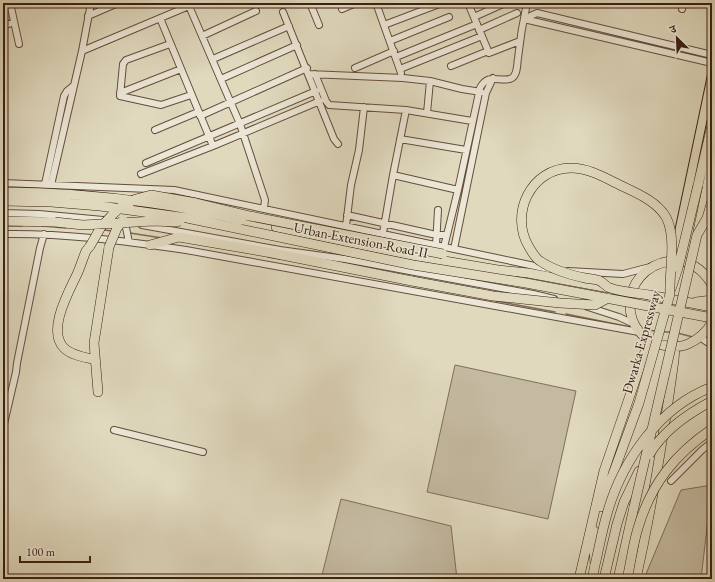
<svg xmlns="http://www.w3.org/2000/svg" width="715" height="582" viewBox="0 0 715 582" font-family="'EB Garamond','Noto Serif Devanagari',serif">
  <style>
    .green { fill: #c4baa1; stroke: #7f6d5a }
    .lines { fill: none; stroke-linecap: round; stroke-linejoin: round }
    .stream { stroke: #7c6956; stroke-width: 1.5 }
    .minor-casing { stroke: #644e3d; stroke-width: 8 }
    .major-casing { stroke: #3a2012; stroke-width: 10 }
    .highway-casing { stroke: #3a2012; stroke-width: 10 }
    .minor { stroke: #ebe6d5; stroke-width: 6 }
    .major { stroke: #e0d9be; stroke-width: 8 }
    .highway { stroke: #e0d9be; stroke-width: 9 }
    .highway-bridge-casing { stroke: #3a2012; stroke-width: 10; stroke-linecap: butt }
    .highway-bridge { stroke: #e0d9be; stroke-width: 9 }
    .labels { text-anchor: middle; stroke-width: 3; stroke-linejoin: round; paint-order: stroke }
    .street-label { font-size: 14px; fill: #3a2012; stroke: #ebe6d5 }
  </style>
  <rect width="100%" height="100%" fill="#e0d9be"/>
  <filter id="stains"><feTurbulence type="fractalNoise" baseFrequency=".005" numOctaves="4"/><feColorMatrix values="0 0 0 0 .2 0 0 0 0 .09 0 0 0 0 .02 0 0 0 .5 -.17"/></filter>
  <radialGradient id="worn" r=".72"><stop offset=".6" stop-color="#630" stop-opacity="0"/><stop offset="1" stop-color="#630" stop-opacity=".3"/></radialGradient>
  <path class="green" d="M455,365L576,391L548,519L427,492Z
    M712,485L701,579H661L646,574L681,490Z
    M341,499L451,526L457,579H321Z"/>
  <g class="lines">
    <path class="stream" d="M3,226H22
      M42,226L66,228
      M104,230L112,231
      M130,233L162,238
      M268,257L280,259
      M496,301L555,312
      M566,314L630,327
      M647,330L656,331
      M663,332H671
      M677,333L693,337"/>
    <g class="minor-casing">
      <path id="minor" d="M10,3L19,44
        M279,3V4
        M310,3L319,25
        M376,3L401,73
        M468,3L489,53L520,41
        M189,6L240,124L265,200L264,208
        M342,9L356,3
        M682,9L683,3
        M283,12L334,139L338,144
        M88,16L118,3
        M474,17L505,3
        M160,18L213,146
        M524,19L537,13L712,55
        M524,19L712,63
        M384,25L442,3
        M3,26L14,22
        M479,30L517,13
        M202,36L256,11
        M390,41L449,17
        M170,44L126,60L123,64L120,96L161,105L191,95
        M82,51L196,3
        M396,57L477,24
        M213,59L289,26
        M451,66L488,51
        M355,68L394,51
        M400,69L482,36
        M309,74L403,78L430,81L427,113
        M315,74L326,101L329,105L406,110
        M221,79L297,45
        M430,81L462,89L481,92
        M120,93L181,69
        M200,116L307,68
        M155,130L198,112
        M400,139L466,150
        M146,163L316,91
        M141,174L213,146L320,101
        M393,175L458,190
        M3,183L174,190L549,269
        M45,184L64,96L67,91L73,86
        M51,185L82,51L91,3
        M3,213L39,214L103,220
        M347,215L432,234L447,235
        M125,223L129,242
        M142,225L280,250L345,259L533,294L554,299
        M346,226L351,185L359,150L364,107
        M383,233L393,175L406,110L472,121
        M3,234C64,233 125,241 186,250L639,332
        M436,245L438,210
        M444,247L458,190L480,88C489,71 501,84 512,78C518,74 517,63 518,58C520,39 523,21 527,3
        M454,249L486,93L493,78
        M568,271L623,274L650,267
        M588,307L619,317L634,324
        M700,337L707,342L712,343
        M3,428L16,372L17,363L40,248L44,234
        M114,430L203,452
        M671,481L702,450L712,442"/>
    </g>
    <g class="major-casing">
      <path id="major" d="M708,207L712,188
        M674,256L712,75"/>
    </g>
    <g class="highway-casing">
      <path id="highway" d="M698,185L712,125
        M3,221L55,222
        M276,227L415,256L498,270L528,273L609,288
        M698,231L712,164
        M150,245L179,237L272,253L412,281
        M90,246L86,251C83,258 81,265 78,272C70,290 46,330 64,348C71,355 83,357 92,359
        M712,285C704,270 688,258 670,261C617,269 617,341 668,346C675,347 682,347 688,344C699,339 707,332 712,322
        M671,289L678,268
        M649,295L712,307
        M696,302L712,300
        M98,392L94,343L109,247
        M601,507L639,403
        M579,579L604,471L649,340
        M592,579L595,565L593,536L594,531
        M604,579L617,524L624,502L639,471
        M618,579L634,507
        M636,579C652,507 664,434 674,360L675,347"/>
    </g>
    <use href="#minor" class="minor"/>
    <use href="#major" class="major"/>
    <use href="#highway" class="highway"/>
    <g class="highway-bridge-casing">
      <path id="highway-bridge" d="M3,192C53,192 102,196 152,203C182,207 212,214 241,220
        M3,201L51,202L100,206L187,218L413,265L526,283L712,318
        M55,222L83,225L154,221L175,222L180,221
        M90,246L101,227L113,214L121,207L136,199L151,195L196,203L250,216L443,254
        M109,247L117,228L123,220
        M678,268L698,185
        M412,281L493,296L560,303L595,305L608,298
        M639,403L670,294C669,271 677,238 666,217C657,202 639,194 624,187C607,179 590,168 571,168C531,168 509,214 529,247C532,252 535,258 540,261C553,270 571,275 585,278C590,279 596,279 600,281C604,283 606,287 610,288C622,292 636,293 649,295
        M649,455C663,431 687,414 712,401
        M634,507L697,235L707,218L712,201
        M595,565C599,548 602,531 607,514C622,461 659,407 712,387
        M627,579C631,562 633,544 638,528C651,484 675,454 712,429"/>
    </g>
    <use href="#highway-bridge" class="highway-bridge"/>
  </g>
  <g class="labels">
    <g class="street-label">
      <text transform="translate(361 240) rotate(11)" y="5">Urban Extension Road-II</text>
      <text transform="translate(641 342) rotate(-74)" y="5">Dwarka Expressway</text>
    </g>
  </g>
  <rect width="715" height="582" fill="none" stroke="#e0d9be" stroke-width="16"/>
  <rect x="4" y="4" width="707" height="574" fill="none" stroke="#3a2012" stroke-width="2"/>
  <rect x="8" y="8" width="699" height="566" fill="none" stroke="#3a2012"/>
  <g transform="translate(677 38) rotate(336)" stroke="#ebe6d5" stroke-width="3" paint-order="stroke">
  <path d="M0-3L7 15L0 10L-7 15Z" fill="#3a2012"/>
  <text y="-6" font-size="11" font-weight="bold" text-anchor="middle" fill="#3a2012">उ</text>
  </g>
  <path d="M20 556v6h70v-6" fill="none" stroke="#3a2012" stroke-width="2"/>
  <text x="26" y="556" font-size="12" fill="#3a2012" stroke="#ebe6d5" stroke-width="3" paint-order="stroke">100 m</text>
  <rect width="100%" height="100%" filter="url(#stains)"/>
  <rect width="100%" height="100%" fill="url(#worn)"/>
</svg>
